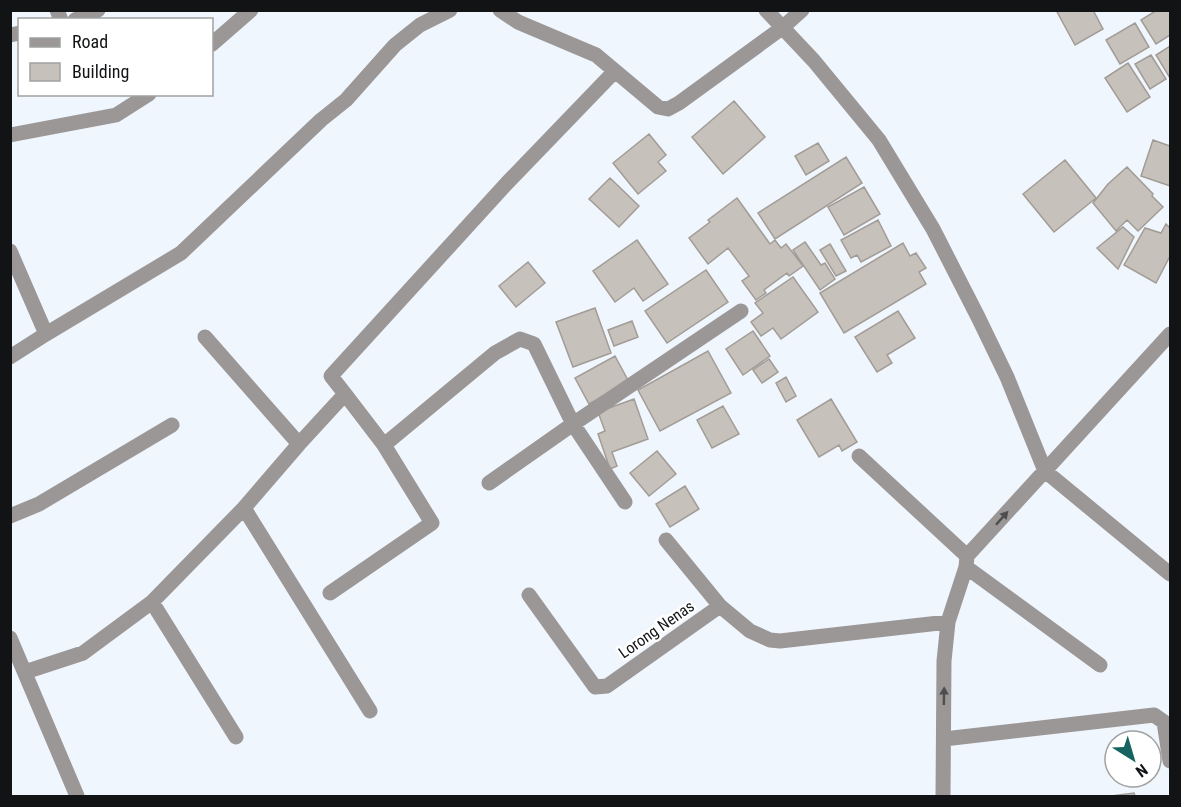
<svg xmlns="http://www.w3.org/2000/svg" width="1181" height="807" viewBox="0 0 1181 807" font-family="'Roboto Condensed',sans-serif">
  <style>
    .building { fill: #c7c1bb; stroke: #a29c96; stroke-width: 1.5 }
    .lines { fill: none; stroke-linecap: round; stroke-linejoin: round }
    .minor { stroke: #9b9796; stroke-width: 15 }
    .oneway { fill: #4f4e4f }
    .labels { text-anchor: middle; stroke-width: 5; stroke-linejoin: round; paint-order: stroke }
    .street-label { font-size: 16px; fill: #111315; stroke: #fff }
  </style>
  <rect width="100%" height="100%" fill="#f0f6fd"/>
  <path class="building" d="M1056,10H1093L1103,29L1075,45Z
    M1157,10H1170V35L1156,44L1141,20Z
    M1135,23L1149,47L1120,64L1106,40Z
    M1170,46V78L1156,55Z
    M1151,55L1166,79L1150,89L1135,64Z
    M1128,63L1150,97L1127,112L1105,78Z
    M734,101L765,137L723,174L692,137Z
    M649,134L666,155L658,162L666,171L638,194L613,163Z
    M1153,140L1170,146V186L1141,176Z
    M818,143L829,161L806,175L795,156Z
    M846,157L862,183L775,239L758,213Z
    M1065,160L1096,198L1054,232L1023,194Z
    M1127,167L1153,194L1152,196L1163,207L1138,231L1127,220L1116,231L1093,203L1108,184Z
    M610,178L639,206L619,227L589,199Z
    M864,187L880,214L844,235L828,207Z
    M737,198L770,244L775,240L781,248L786,244L803,266L789,276L787,273L764,290L766,293L756,300L742,281L749,276L728,248L708,264L689,238L710,222L708,220Z
    M878,220L891,246L861,262L857,255L851,258L841,240Z
    M1166,224L1170,228V256L1156,283L1124,265L1145,228L1161,233Z
    M1123,227L1134,237L1118,269L1097,248Z
    M637,240L668,284L643,301L634,288L615,302L593,271Z
    M805,242L821,265L825,263L835,279L820,290L793,250Z
    M903,243L910,256L916,253L926,268L919,272L926,284L844,333L820,293Z
    M830,244L846,271L836,276L820,250Z
    M528,262L545,283L516,307L499,286Z
    M706,270L728,302L667,343L645,311Z
    M793,277L818,312L781,339L773,328L761,336L751,322L763,313L755,303Z
    M595,308L611,353L573,367L556,322Z
    M898,311L915,338L887,355L892,363L877,372L855,337Z
    M632,321L638,337L614,346L608,330Z
    M753,331L770,356L743,375L726,349Z
    M708,351L731,393L660,431L638,390Z
    M615,356L629,382L589,404L575,378Z
    M769,359L778,372L762,383L753,370Z
    M786,377L796,396L786,402L776,383Z
    M634,399L648,439L612,452L617,466L610,469L598,434L605,431L598,412Z
    M831,399L857,442L842,451L839,445L819,457L797,420Z
    M723,406L739,434L712,448L697,420Z
    M657,451L676,474L649,496L630,473Z
    M685,486L699,509L670,527L656,504Z
    M1134,793L1135,796H1111Z"/>
  <g class="lines">
    <path class="minor" d="M57,10L61,20
      M500,10L518,22L596,55L658,107L668,109L679,103L782,28L802,10
      M766,10L814,61L879,140L933,229L978,317L1007,377L1045,471L1170,574
      M75,20L98,10
      M10,35L20,33
      M212,44L251,10
      M10,135L116,115L149,94
      M10,251L46,334L10,357
      M46,334L181,253L321,120L346,100L395,45L420,25L450,10
      M205,337L299,444
      M384,445L495,353L520,339L534,344L573,424L625,502
      M859,456L967,556
      M489,483L573,424L741,311
      M244,508L370,711
      M10,516L39,504L172,425
      M666,540L720,606L750,631L770,640L780,641L948,622
      M966,567L1100,665
      M330,593L432,523L384,445L345,394
      M529,595L595,687L607,686L720,606
      M152,602L236,737
      M10,638L77,796
      M25,672L83,653L152,602L244,508L299,444L345,394L331,376L507,183L615,71
      M944,739L1154,715L1164,722L1170,761
      M943,796L944,661L948,622L966,567L967,556L1170,334"/>
  </g>
  <defs><path id="oneway-solid" d="M-6-.8H1V-3.2L6.5 0L1 3.2V.8H-6Z" transform="scale(1.5)"/></defs>
  <g class="oneway">
    <use href="#oneway-solid" transform="translate(1002 518) rotate(-48)"/>
    <use href="#oneway-solid" transform="translate(944 696) rotate(-89)"/>
  </g>
  <g class="labels">
    <g class="street-label">
      <text transform="translate(656 629) rotate(-35)" y="6">Lorong Nenas</text>
    </g>
  </g>
  <rect width="1181" height="807" fill="none" stroke="#111315" stroke-width="24"/>
  <rect x="18" y="18" width="195" height="78" fill="#ffffff" stroke="#a0a1a1" stroke-width="1.5"/>
  <rect x="30" y="38" width="30" height="9" fill="#9b9796" stroke="#a0a1a1" stroke-width="1.5"/>
  <text x="72" y="48" font-size="18" fill="#111315">Road</text>
  <rect x="30" y="63" width="30" height="18" fill="#c7c1bb" stroke="#a0a1a1" stroke-width="1.5"/>
  <text x="72" y="78" font-size="18" fill="#111315">Building</text>
  <g transform="translate(1133 759) rotate(143)"><circle r="28" fill="#ffffff" stroke="#a0a1a1" stroke-width="1.5"/>
  <path d="M0-4.5L10 22L0 15L-10 22Z" fill="#156461"/>
  <text y="-9" font-size="16" font-weight="bold" text-anchor="middle" fill="#111315">N</text>
  </g>
</svg>
